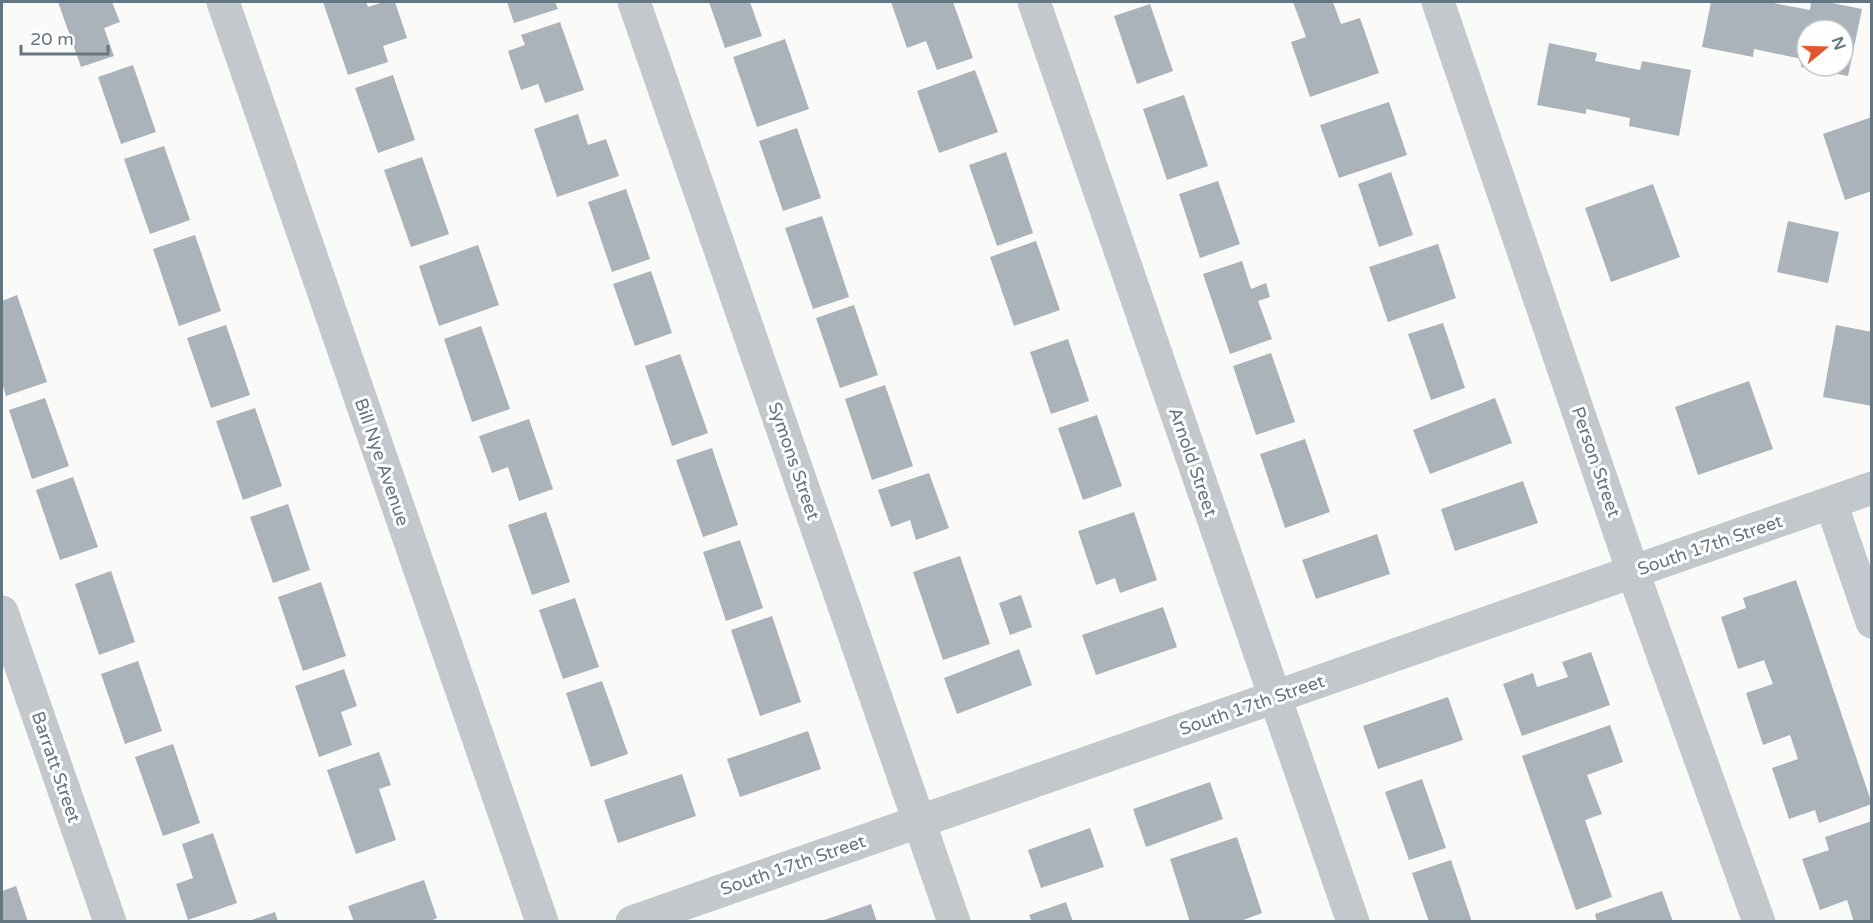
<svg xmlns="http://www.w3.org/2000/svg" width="1873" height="923" viewBox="0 0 1873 923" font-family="'Varela Round',sans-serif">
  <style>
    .building { fill: #aab3b9; fill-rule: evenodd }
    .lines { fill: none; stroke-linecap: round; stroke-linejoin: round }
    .minor { stroke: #c3c8cc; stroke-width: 33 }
    .labels { text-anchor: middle; stroke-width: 6; stroke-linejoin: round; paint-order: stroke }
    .street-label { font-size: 18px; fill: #657683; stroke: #fff }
  </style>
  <rect width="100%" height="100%" fill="#fafaf8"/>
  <path class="building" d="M58,2H112L120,22L104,28L114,56L81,67Z
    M323,2H366L368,7L384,2H395L407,38L383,46L388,62L348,75Z
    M507,2H555L558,9L514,23Z
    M709,2H750L762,36L725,48Z
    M891,2H953L973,58L937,70L926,41L907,48Z
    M1293,2H1333L1341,24L1360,18L1379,73L1310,97L1291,42L1306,37Z
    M1711,2H1768L1810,10L1811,2H1827L1862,9L1848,76L1801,67L1802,59L1754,49L1753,57L1702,47ZM1807,30H1843V66H1807Z
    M1150,4L1173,71L1137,84L1114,16Z
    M560,22L584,90L545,103L538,84L521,90L508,51L525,45L521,35Z
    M785,39L809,109L757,127L733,57Z
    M1549,43L1597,53L1595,61L1640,70L1642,61L1691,70L1679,136L1629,126L1630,118L1586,109V114L1537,105Z
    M133,65L156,132L121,144L98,77Z
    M975,70L998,132L939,153L917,91Z
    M393,75L415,140L378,153L355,88Z
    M1184,95L1208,166L1167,180L1143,109Z
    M1389,102L1407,155L1339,178L1320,125Z
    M578,114L588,145L606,139L619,176L557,197L534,129Z
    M1872,117V191L1845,200L1823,134Z
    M797,128L821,198L783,211L759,141Z
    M164,146L190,220L150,234L124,159Z
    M1006,152L1033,233L997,246L969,165Z
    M422,157L449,234L411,247L384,170Z
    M1391,172L1413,235L1379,247L1358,184Z
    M1218,181L1240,244L1200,258L1179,194Z
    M1653,184L1680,257L1611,282L1585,208Z
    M626,189L650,259L612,272L588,202Z
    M822,216L849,297L813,309L785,228Z
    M1788,221L1839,232L1828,283L1777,272Z
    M195,235L221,311L179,326L153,249Z
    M1036,241L1060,310L1014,326L990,257Z
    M1438,244L1456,298L1388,322L1369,267Z
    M478,245L499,305L439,326L419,266Z
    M1242,261L1251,289L1266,283L1270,297L1258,301L1272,339L1230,354L1203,274Z
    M651,271L672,333L635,346L613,284Z
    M17,295L47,382L6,396L2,383V301Z
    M854,305L878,375L840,388L816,318Z
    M1443,323L1465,388L1431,400L1408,334Z
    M226,325L250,395L211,408L187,338Z
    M1836,325L1872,332V406L1823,397Z
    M481,326L510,409L472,422L444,339Z
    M1068,339L1089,401L1051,414L1030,352Z
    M1271,353L1295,422L1256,435L1233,366Z
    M680,354L708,433L672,446L645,366Z
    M1749,381L1773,449L1698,475L1675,407Z
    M885,385L913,466L872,480L845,399Z
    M45,398L69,466L32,479L9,410Z
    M1495,398L1512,443L1430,474L1413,430Z
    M255,408L282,486L243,500L216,421Z
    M1097,415L1122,486L1083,500L1058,428Z
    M529,419L553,489L519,501L508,467L492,473L479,436Z
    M1305,439L1330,512L1285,528L1260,454Z
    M712,448L738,525L703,537L676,460Z
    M929,473L949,528L916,540L910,520L891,527L878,490Z
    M73,477L98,547L60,560L36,490Z
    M1523,481L1538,523L1455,551L1441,509Z
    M288,504L310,570L273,583L250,517Z
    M546,512L570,582L532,595L508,525Z
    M1134,512L1157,580L1120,593L1115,578L1096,585L1078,531Z
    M1377,534L1390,574L1316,599L1302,560Z
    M740,540L763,608L726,621L703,552Z
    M960,556L990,644L943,660L913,572Z
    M111,571L135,642L99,655L75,584Z
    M1796,580L1872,804L1819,823L1815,810L1789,819L1772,768L1798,759L1790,735L1763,745L1746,693L1773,684L1764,660L1738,669L1721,617L1746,608L1743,598Z
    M321,582L346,656L303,671L278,597Z
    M1021,595L1032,627L1010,635L999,603Z
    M575,598L599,667L563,679L539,610Z
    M1163,607L1177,647L1096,675L1082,635Z
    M772,616L801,702L760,716L731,630Z
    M1019,649L1032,685L957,714L944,678Z
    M1591,652L1610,705L1522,736L1503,684L1533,673L1537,687L1568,677L1562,662Z
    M138,661L162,731L125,744L101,674Z
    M344,669L357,706L341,712L352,745L319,757L295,686Z
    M602,681L628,754L591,767L566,693Z
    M1448,697L1463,740L1378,769L1363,726Z
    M1610,725L1623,762L1587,775L1602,814L1585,820L1612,897L1576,910L1522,756Z
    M808,731L821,769L740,797L727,759Z
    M173,744L200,823L163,836L135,757Z
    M379,752L391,785L379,789L396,840L356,854L327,770Z
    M682,774L696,816L618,843L604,800Z
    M1422,779L1446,848L1409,860L1385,792Z
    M1210,782L1223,819L1146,847L1133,809Z
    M1872,821V922H1854L1847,900L1820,910L1802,859L1829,850L1825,837Z
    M1090,828L1104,867L1041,888L1028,850Z
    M213,833L237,903L188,920L176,884L193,878L182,844Z
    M1237,837L1262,913L1238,922H1190L1170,859Z
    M1451,860L1472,922H1429L1412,873Z
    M424,880L437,918L428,922H354L348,906Z
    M16,886L28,922H2V891Z
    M1662,891L1673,922H1597L1595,914Z
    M1066,902L1073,922H1032L1029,915Z
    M871,904L877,922H821V921Z
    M275,912L278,922H249V921Z"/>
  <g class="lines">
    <path class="minor" d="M223,2L542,922
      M634,2L954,922
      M1034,2L1353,922
      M1438,2L1633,572L1759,922
      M1831,503L1872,622
      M2,612L110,922
      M632,922L1872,488"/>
  </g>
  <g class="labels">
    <g class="street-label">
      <text transform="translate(794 461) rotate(71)" y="6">Symons Street</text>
      <text transform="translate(382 462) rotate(71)" y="6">Bill Nye Avenue</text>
      <text transform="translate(1193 462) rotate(71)" y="6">Arnold Street</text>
      <text transform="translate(1596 462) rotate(71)" y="6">Person Street</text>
      <text transform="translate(1710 545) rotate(-19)" y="6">South 17th Street</text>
      <text transform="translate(1252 705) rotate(-19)" y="6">South 17th Street</text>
      <text transform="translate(56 767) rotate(71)" y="6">Barratt Street</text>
      <text transform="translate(793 865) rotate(-19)" y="6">South 17th Street</text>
    </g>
  </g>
  <rect width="1873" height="923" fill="none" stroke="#657683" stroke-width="6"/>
  <g transform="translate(1825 48) rotate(71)"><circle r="28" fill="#ffffff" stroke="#c1c8cd" stroke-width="1.5"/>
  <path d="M0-4.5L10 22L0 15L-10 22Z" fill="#e4572e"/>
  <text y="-9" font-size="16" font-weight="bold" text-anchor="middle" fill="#657683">N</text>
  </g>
  <path d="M21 45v9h87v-9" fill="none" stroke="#657683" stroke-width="3"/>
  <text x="30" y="45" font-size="18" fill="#657683" stroke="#ffffff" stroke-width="4.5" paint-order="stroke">20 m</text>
</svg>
